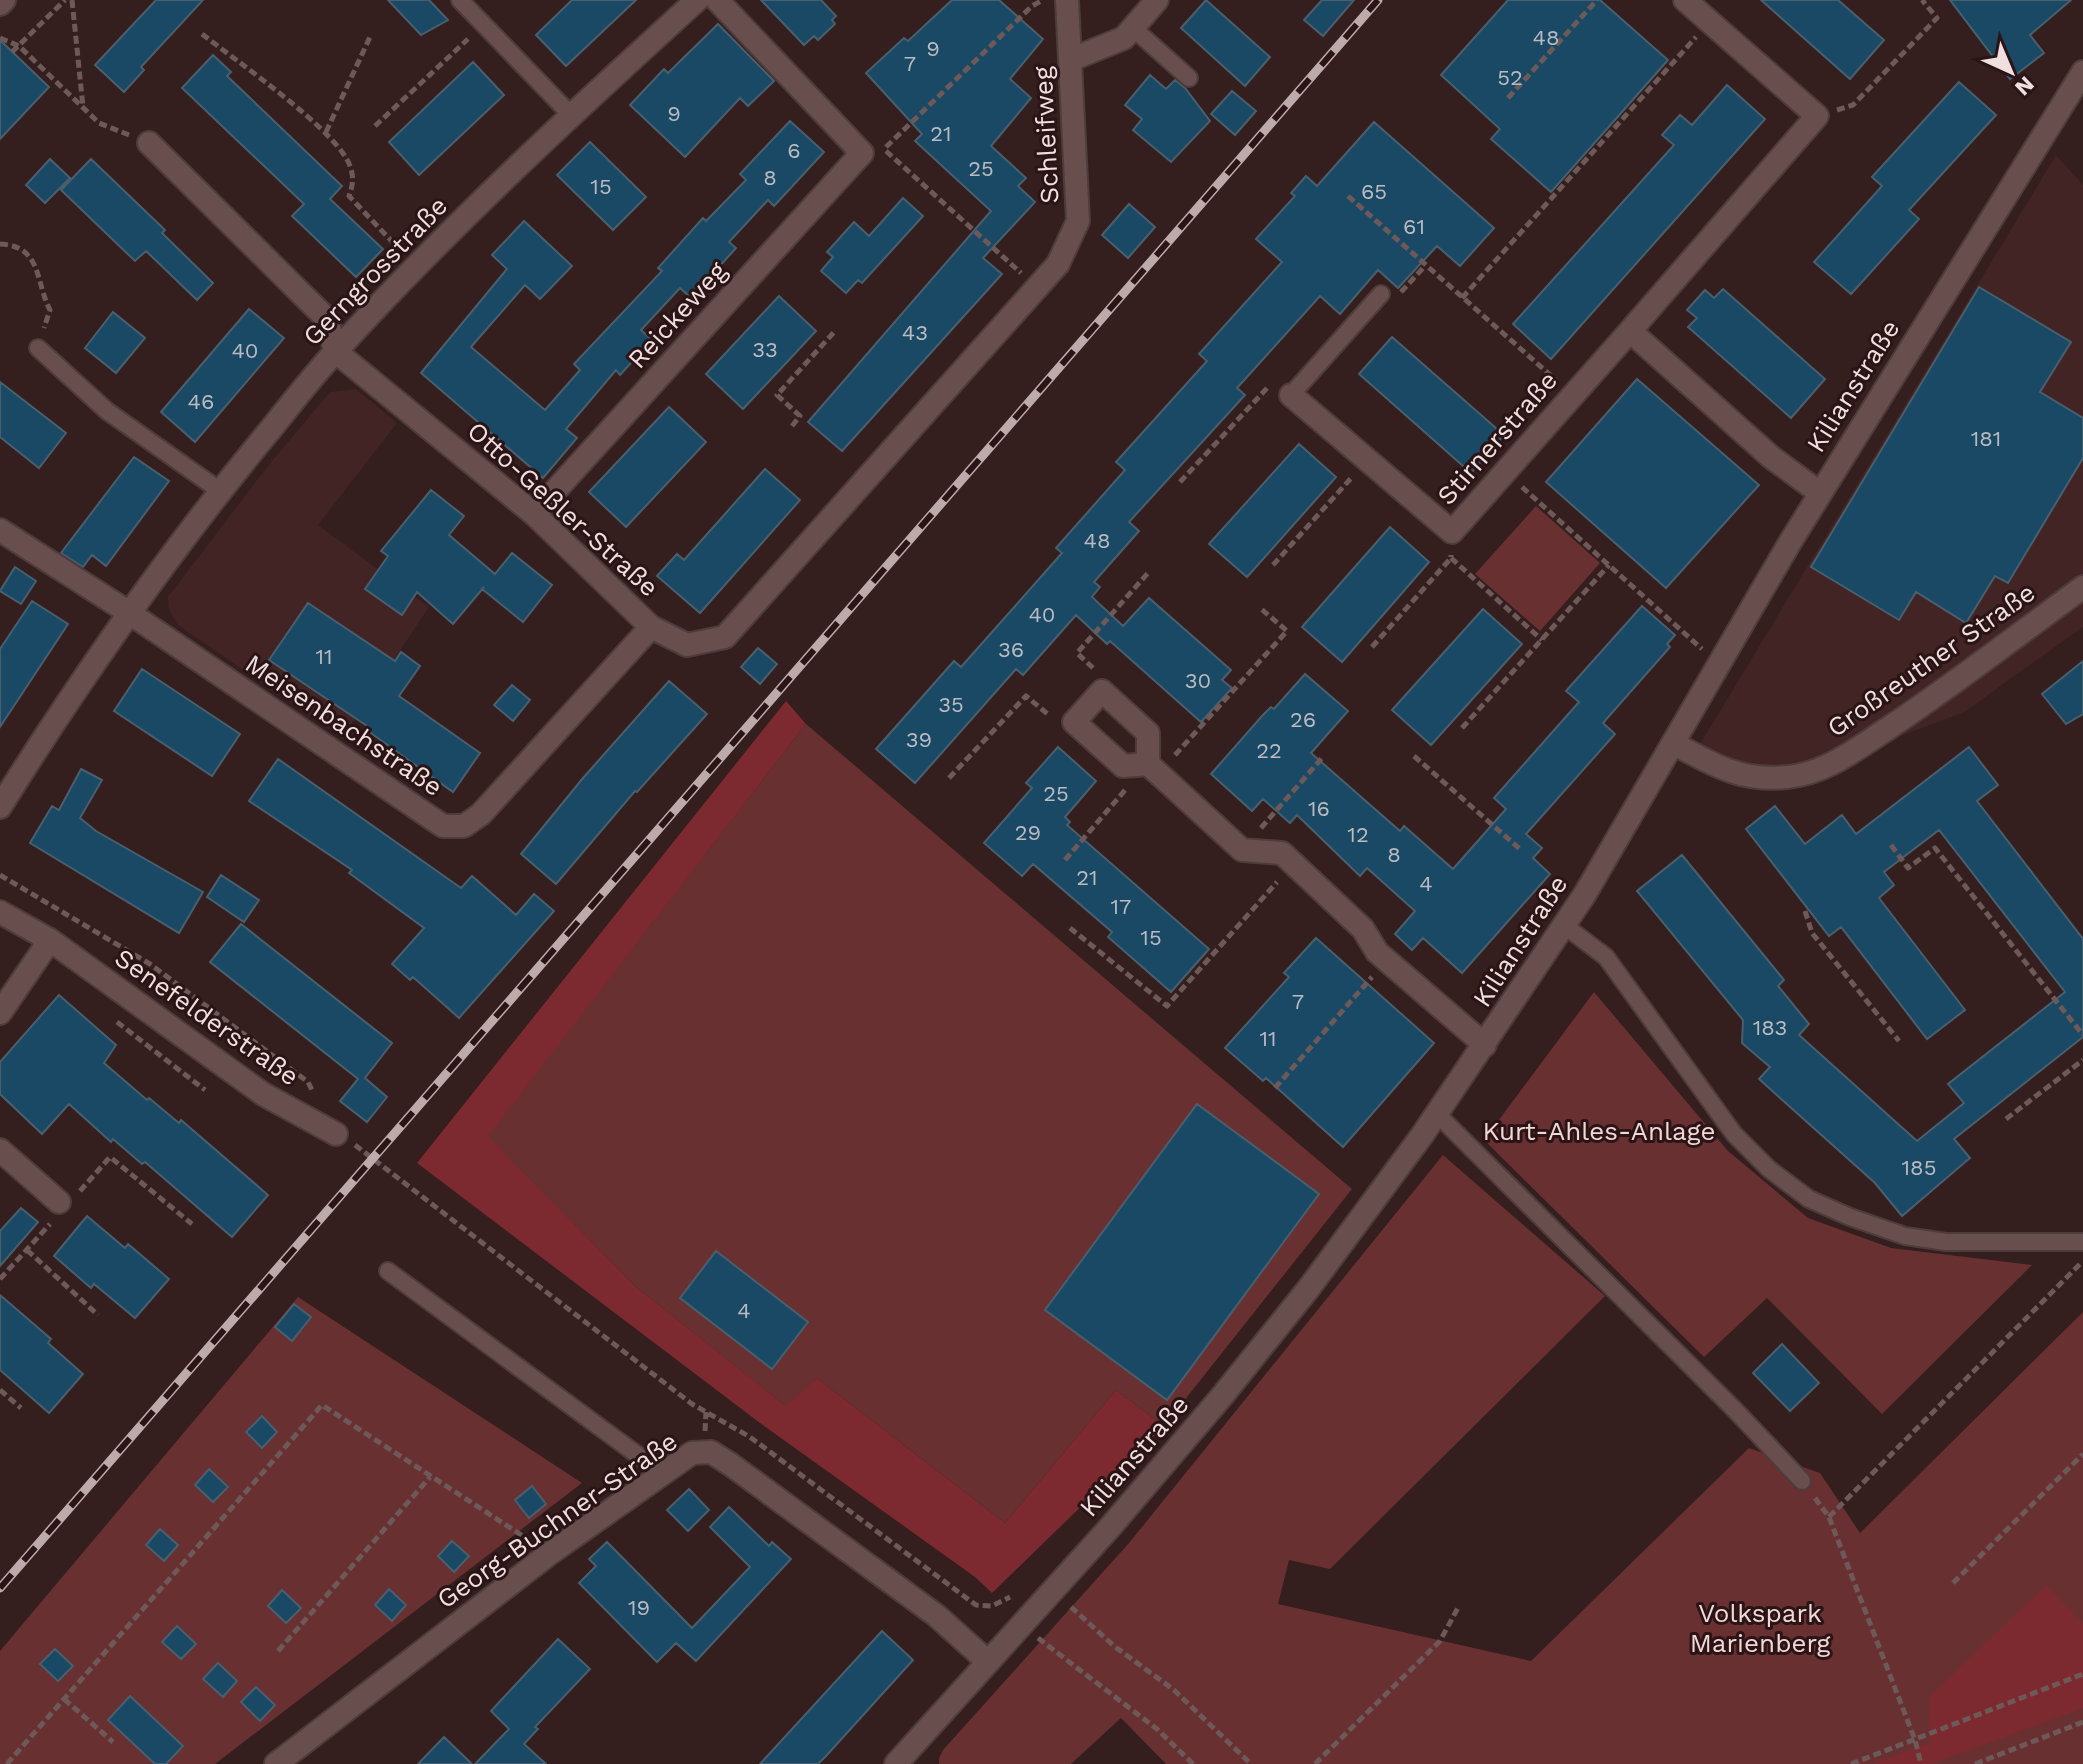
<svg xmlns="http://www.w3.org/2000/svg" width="2083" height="1764" viewBox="0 0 2083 1764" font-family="'Work Sans',sans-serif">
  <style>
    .built { fill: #422425 }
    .green { fill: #693032 }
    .forest { fill: #7c2a30 }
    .building { fill: #194964; stroke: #495f6e; stroke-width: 2 }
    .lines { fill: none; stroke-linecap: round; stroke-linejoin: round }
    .service-casing { stroke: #4e3b3c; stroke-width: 20 }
    .minor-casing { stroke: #4e3b3c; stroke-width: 26 }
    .secondary-casing { stroke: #4e3b3c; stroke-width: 26 }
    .path { stroke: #6e5959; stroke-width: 5; stroke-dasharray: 8 4; stroke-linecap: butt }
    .service { stroke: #694e4e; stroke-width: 16 }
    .minor { stroke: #694e4e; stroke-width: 22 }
    .secondary { stroke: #694e4e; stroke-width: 22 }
    .rail-casing { stroke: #bdabab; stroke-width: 9 }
    .rail { stroke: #2a1415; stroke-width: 6; stroke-dasharray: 18; stroke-linecap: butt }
    .labels { text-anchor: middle; stroke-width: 6; stroke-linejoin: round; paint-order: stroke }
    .number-label { font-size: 22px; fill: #babac0 }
    .street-label { font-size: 26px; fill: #f0dfdf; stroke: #2a1415 }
    .park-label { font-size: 26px; fill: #f1d7d6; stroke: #2a1415 }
  </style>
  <rect width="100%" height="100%" fill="#341e1e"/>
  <path class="built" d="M2056,155L2083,185V627L1963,713L1780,780L1697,749Z
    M356,389L397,423L318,525L429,607L342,738L178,625L169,610L168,597L267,467L330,392Z"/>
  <path class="green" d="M1536,506L1600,563L1540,631L1475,574Z
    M806,724L1352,1189L1164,1426L1116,1390L1005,1523L817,1378L787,1407L634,1285L487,1136Z
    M1594,992L1728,1151L1808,1218L1891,1248L2032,1265L1882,1414L1767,1298L1704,1357L1484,1140Z
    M1443,1155L1605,1296L1330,1569L1289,1560L1278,1604L1531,1661L1749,1448L1820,1473L1860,1533L2083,1312V1764H1166L1121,1718L1071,1764H939V1758L943,1750L1129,1543Z
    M298,1297L582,1483L215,1764H0V1651Z"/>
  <path class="forest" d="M786,701L806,724L488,1136L634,1285L786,1406L817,1378L1005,1523L1116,1390L1164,1426L992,1593L975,1577L760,1423L417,1163Z
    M2046,1585L2083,1624V1708L1932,1764H1873L1929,1743L1930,1696Z"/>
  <path class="building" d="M156,0H203L141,67L144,70L124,92L95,65Z
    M388,0H429L448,20L421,35Z
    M572,0H636L566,66L536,35Z
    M761,0H821L836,16L832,20L835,24L818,40L814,36L804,45Z
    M952,0H999L1043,39L1010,79L1031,98L991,146L1026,178L1018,186L1035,202L983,258L1002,274L842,451L808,422L991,211L915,141L922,134L866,73L904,38L908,41Z
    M1206,0L1270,57L1245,86L1181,28Z
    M1322,0H1354L1323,36L1304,20Z
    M1508,0H1600L1668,60L1551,192L1491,139L1500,129L1441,75Z
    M1761,0H1838L1884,40L1850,79Z
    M1950,0H2071L2030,35L2044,53L2010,79Z
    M718,24L774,81L748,106L740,98L685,157L630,105L664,69L668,73Z
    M0,40L49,87L0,139Z
    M213,55L231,72L227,76L342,186L330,199L383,249L356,277L292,216L304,204L182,88Z
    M473,62L504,95L419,175L389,142Z
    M1150,75L1166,89L1175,80L1185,88L1210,121L1171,162L1133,130L1142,119L1125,105Z
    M1959,82L1996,115L1909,210L1919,219L1851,294L1814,262L1882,186L1872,177Z
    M1727,85L1765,119L1551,359L1513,324L1674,145L1662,135L1680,115L1692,125Z
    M1232,91L1256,111L1235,135L1211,114Z
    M790,121L824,152L774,206L768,200L729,242L736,248L691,298L680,288L641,330L652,340L620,375L616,370L566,429L577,438L543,478L421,373L507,269L492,255L524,221L572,266L540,299L525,285L471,347L545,410L580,370L574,364L662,271L658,268L703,218L706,221L746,180L740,174Z
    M1374,122L1494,228L1460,266L1437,246L1398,288L1378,270L1340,314L1320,296L1237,388L1245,395L1129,522L1139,531L1094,582L1100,587L1092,597L1123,626L1149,598L1231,670L1222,680L1232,688L1201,722L1110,641L1107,644L1076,615L1023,675L1016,669L915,783L876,749L954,661L961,667L1062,553L1056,548L1125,470L1116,462L1207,361L1199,354L1282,262L1256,239L1295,196L1291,193L1306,176L1317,186Z
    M590,142L646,197L613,230L557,175Z
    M50,159L70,178L45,203L26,185Z
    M91,159L165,230L162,233L213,283L197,300L146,251L135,261L61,190Z
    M903,198L923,216L862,283L858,280L846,293L821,271L833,257L827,252L854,222L869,236Z
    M1129,204L1155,227L1128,258L1102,235Z
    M1979,287L2071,342L2040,392L2083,418V458L2008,583L1995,576L1966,623L1916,592L1899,620L1811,567Z
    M1723,289L1825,379L1791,418L1688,327L1697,318L1687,310L1705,290L1714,298Z
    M779,296L816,331L743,409L706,374Z
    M249,309L284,338L195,442L161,412Z
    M113,312L145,338L116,373L85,348Z
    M1392,337L1504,435L1471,473L1359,374Z
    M1637,379L1759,485L1666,588L1546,482Z
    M0,382L66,433L39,468L0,437Z
    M669,407L706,442L626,527L589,492Z
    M1299,444L1336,477L1247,577L1209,544Z
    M134,457L169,481L106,566L92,555L83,567L61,553Z
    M765,469L800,500L700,613L657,576L677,554L684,560Z
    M431,490L464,516L449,535L495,574L512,553L552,585L523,622L482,589L484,587L453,624L417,592L402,615L365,589L388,556L381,551Z
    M1390,527L1429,562L1342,662L1302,627Z
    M15,567L36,581L21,604L0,591Z
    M32,601L68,624L0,727V649Z
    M308,603L395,661L401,652L420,666L399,696L480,753L453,792L368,731L370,728L269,660Z
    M1642,606L1675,635L1667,644L1670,647L1603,723L1615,734L1526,834L1542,848L1533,858L1550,874L1462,973L1423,938L1412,950L1395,934L1415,911L1367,868L1360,876L1297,815L1290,823L1263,799L1252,811L1211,774L1262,716L1271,707L1274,709L1305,674L1348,711L1311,753L1400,831L1404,826L1453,869L1506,809L1494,798L1579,702L1566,691Z
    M1483,609L1522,644L1431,745L1392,710Z
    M758,648L777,664L760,684L741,667Z
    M2083,661V714L2066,724L2042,694Z
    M142,669L240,734L212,776L114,711Z
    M669,681L707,714L637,792L635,791L556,884L521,854L583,778Z
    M512,685L530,700L513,721L494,705Z
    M1058,747L1096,781L1065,817L1070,822L1067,825L1209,949L1171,992L1108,937L1112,932L1033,864L1022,876L984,843L1032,788L1026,783Z
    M1969,747L1998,785L1977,801L2083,939V1037L1954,1139L1970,1158L1902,1216L1875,1183L1759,1079L1770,1067L1742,1043L1743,1020L1637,891L1682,855L1784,980L1778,986L1809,1024L1799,1035L1917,1141L1964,1103L1948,1084L2065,992L1939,830L1884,872L1894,885L1879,898L1965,1010L1927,1039L1841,927L1829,936L1746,829L1775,806L1805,844L1842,815L1856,834Z
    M278,759L461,888L472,876L516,915L534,894L554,911L459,1018L413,977L410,980L392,964L424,928L349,873L352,870L249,801Z
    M81,769L102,780L80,818L96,831L203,892L179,933L30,843L52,806L59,810Z
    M221,875L259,900L244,922L207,897Z
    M241,924L392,1043L365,1078L387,1097L367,1122L340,1101L358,1079L210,962Z
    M1316,938L1434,1043L1343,1147L1266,1078L1263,1081L1225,1048L1289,977L1284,973Z
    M59,995L116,1045L104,1063L147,1100L149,1098L179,1123L181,1120L268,1195L232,1237L145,1162L142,1164L113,1139L111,1142L69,1104L42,1134L0,1094V1062Z
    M1197,1104L1319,1194L1167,1400L1045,1310Z
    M21,1208L38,1222L0,1266V1231Z
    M87,1216L125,1248L128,1244L169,1279L135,1318L94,1284L91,1288L54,1256Z
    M716,1251L808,1322L772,1369L680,1298Z
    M0,1295L51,1339L48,1343L83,1374L49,1413L0,1370Z
    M294,1304L311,1317L292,1341L275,1327Z
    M1782,1344L1819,1383L1790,1411L1753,1373Z
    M262,1416L277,1432L262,1448L246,1432Z
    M209,1469L228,1487L213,1502L195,1485Z
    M532,1486L546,1504L529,1518L515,1500Z
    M689,1489L709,1510L688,1531L667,1510Z
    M729,1507L769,1546L772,1542L791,1559L696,1661L676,1643L657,1662L579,1583L596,1566L589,1559L607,1542L692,1628L750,1567L710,1527Z
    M160,1529L178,1545L164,1561L146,1545Z
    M452,1541L469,1556L454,1572L438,1556Z
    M389,1589L406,1605L392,1621L375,1605Z
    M282,1590L301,1608L286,1623L268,1606Z
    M177,1626L196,1644L181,1659L162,1642Z
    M882,1631L913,1660L827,1755L818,1764H760Z
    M558,1639L590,1669L535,1727L538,1729L524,1744L546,1764H475L509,1729L491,1711Z
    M55,1649L73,1666L58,1681L40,1664Z
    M218,1663L237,1681L223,1697L203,1679Z
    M256,1687L275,1705L260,1721L241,1702Z
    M130,1696L183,1746L166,1764H155L108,1720Z
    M444,1737L472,1764H418Z"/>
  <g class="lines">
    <g class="service-casing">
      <path id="service" d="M460,0L571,115
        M1133,28L1189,78
        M38,348L107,411L219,490
        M1291,395L1381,294
        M1565,926L1606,957L1734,1134L1769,1169L1809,1199L1850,1217L1905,1236L1946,1242H2083
        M1437,1114L1735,1410L1802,1481
        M388,1271L662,1473"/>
    </g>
    <g class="minor-casing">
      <path id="minor" d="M1685,0L1817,116L1630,331L1771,457L1820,493
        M0,4L4,0
        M1070,60L1124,38L1157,0
        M149,143L327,319L335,351L534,514L651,627L687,645L725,637L1058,264L1078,221L1067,0
        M1291,395L1452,532L1630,331
        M534,514L862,153L717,0
        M0,530L128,612L443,826H464L481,814L651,627
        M1673,743C1712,764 1740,782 1787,777C1826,774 1859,747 1890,727C1956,683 2019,634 2083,587
        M1148,764L1123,766L1074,722L1102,691L1148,733V764L1158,773L1242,850L1282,853L1363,929L1377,952L1485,1045
        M0,807C84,673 174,545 275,424C295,399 315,373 337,350C450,226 573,113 697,0
        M0,912L50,940L263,1094L336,1134
        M0,1013L50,940
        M0,1150L59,1202
        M276,1764L549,1554L692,1453L711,1452L730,1464L937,1616L988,1662"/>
    </g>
    <g class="secondary-casing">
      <path id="secondary" d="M896,1764L1112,1525L1223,1395L1309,1288L1423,1134L1585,894L1789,544L2083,72"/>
    </g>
    <path class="path" d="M72,0L83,107
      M202,34C235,60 338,131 350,166C354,177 353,185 349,196L401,251
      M0,38L19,46L99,123L129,135
      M12,52L65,0
      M1508,98L1597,0
      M1837,110L1853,105L1937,18L1922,0
      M375,126L468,39
      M326,132L370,37
      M886,147L1032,6L1043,0
      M886,151L1021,273
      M1348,196L1557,381
      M0,244C42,246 35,281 50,310L44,328
      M1401,292L1425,266
      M1462,298L1696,37
      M792,426L800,416L777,395L836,330
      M1180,482L1269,386
      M1522,487L1702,649
      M1451,558L1542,640
      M1273,565L1353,476
      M1372,647L1451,558V555
      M1093,668L1077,653L1148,573
      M1462,728L1609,565
      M1175,755L1287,631L1259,607
      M1414,756L1521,850
      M949,778L1026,696L1050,716
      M1261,828L1322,758
      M1891,845L1908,868L1935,848L2083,1035
      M1065,860L1126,789
      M0,875L150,964L308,1082L313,1092
      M1805,911L1812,933L1899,1041
      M1070,928L1167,1006L1277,882
      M117,1022L205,1090
      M1275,1088L1372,977
      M2006,1119L2083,1060
      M355,1145L692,1404L750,1437L976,1605L992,1606L1010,1597
      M80,1191L110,1157L192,1224
      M27,1250L98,1315
      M0,1279L50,1224
      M0,1390L21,1408
      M705,1431L706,1412
      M1815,1498L1829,1517L1915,1740L1921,1764
      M1829,1517L2082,1262
      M1953,1583L2083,1454
      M1071,1607L1114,1646L1174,1690L1251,1764
      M1038,1638L1157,1729L1193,1764
      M278,1651L430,1477
      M64,1699L113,1742
      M7,1764L322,1405L529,1540
      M1315,1764L1440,1641L1459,1606
      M1851,1764L2083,1674
      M1975,1764L2083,1722"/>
    <use href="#service" class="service"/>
    <use href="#minor" class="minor"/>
    <use href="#secondary" class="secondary"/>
    <g class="rail-casing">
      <path id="rail" d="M0,1588L1378,0"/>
    </g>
    <use href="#rail" class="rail"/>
  </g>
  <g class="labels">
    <g class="number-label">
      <text x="1546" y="45">48</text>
      <text x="933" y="56">9</text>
      <text x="910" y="71">7</text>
      <text x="1510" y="85">52</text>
      <text x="674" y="121">9</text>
      <text x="941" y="141">21</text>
      <text x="794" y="158">6</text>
      <text x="981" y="176">25</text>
      <text x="770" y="185">8</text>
      <text x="601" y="194">15</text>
      <text x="1374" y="199">65</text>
      <text x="1414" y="234">61</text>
      <text x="915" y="340">43</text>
      <text x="765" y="357">33</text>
      <text x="245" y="358">40</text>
      <text x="201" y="409">46</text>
      <text x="1986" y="446">181</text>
      <text x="1097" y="548">48</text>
      <text x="1042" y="622">40</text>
      <text x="1011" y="657">36</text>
      <text x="324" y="664">11</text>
      <text x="1198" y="688">30</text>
      <text x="951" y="712">35</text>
      <text x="1303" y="727">26</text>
      <text x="919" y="747">39</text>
      <text x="1269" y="758">22</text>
      <text x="1056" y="801">25</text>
      <text x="1319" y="816">16</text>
      <text x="1028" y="840">29</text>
      <text x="1358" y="842">12</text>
      <text x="1394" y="862">8</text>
      <text x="1087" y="885">21</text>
      <text x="1426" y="891">4</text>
      <text x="1121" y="914">17</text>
      <text x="1151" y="945">15</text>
      <text x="1298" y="1009">7</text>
      <text x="1770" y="1035">183</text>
      <text x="1268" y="1046">11</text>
      <text x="1919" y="1175">185</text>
      <text x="744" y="1318">4</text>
      <text x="639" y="1615">19</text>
    </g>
    <g class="street-label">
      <text transform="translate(1046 135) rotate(-93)" y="9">Schleifweg</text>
      <text transform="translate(375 271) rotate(-46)" y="9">Gerngrosstraße</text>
      <text transform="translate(677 315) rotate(-48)" y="9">Reickeweg</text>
      <text transform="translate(1853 386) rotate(-58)" y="9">Kilianstraße</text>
      <text transform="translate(1497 438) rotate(-49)" y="9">Stirnerstraße</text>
      <text transform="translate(563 509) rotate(42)" y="9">Otto-Geßler-Straße</text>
      <text transform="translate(1931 660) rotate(-35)" y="9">Großreuther Straße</text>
      <text transform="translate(344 725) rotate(34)" y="9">Meisenbachstraße</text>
      <text transform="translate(1520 941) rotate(-57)" y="9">Kilianstraße</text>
      <text transform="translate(207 1017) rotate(35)" y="9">Senefelderstraße</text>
      <text transform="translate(1134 1456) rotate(-49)" y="9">Kilianstraße</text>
      <text transform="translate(557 1520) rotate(-35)" y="9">Georg-Buchner-Straße</text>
    </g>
    <g class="park-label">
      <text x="1599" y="1140">Kurt-Ahles-Anlage</text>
      <text x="1760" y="1622">Volkspark<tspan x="1760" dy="30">Marienberg</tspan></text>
    </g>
  </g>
  <g transform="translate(2011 72) rotate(136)" stroke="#2a1415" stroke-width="6" paint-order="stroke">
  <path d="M0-6L14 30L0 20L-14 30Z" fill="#f0dfdf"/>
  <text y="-12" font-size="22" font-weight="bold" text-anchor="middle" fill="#f0dfdf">N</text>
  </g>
</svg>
